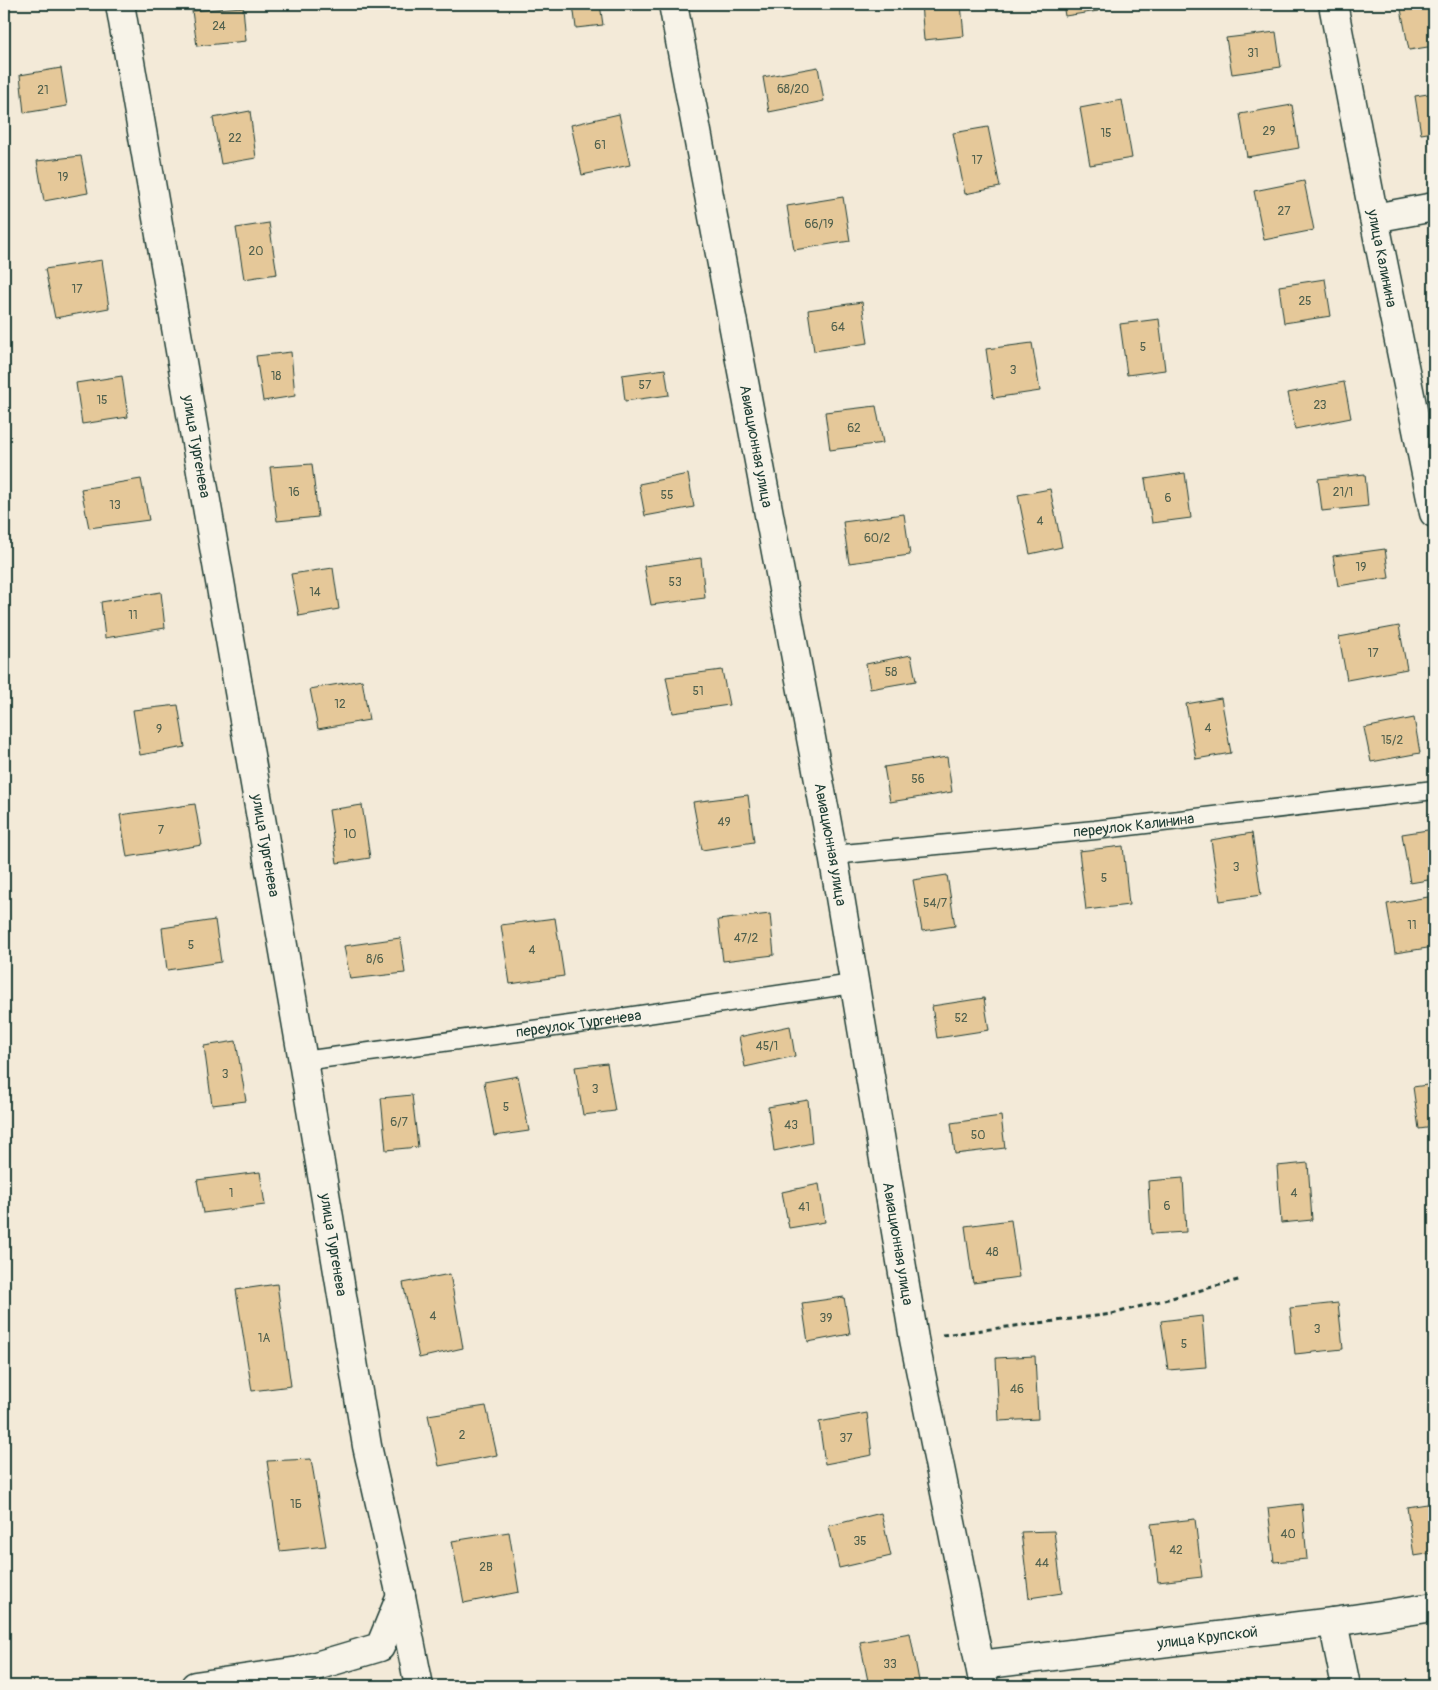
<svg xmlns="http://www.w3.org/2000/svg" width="1438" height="1690" viewBox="0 0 1438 1690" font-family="Pangolin,sans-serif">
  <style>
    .building { fill: #e5c899; stroke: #1f3d34 }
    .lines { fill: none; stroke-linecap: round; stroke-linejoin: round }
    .service-casing { stroke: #1f3d34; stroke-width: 21 }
    .minor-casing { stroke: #1f3d34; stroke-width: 31 }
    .secondary-casing { stroke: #1f3d34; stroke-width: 31 }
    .path { stroke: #1f3d34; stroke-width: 3; stroke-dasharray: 5 4; stroke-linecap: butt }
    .service { stroke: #f7f3e8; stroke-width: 18 }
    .minor { stroke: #f7f3e8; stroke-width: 28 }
    .secondary { stroke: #f7f3e8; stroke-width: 28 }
    .labels { text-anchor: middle; stroke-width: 4; stroke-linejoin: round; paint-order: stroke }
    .number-label { font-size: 12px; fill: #50604d }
    .street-label { font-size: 15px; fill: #1f3d34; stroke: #f7f3e8 }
  </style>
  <rect width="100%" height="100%" fill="#f3ead8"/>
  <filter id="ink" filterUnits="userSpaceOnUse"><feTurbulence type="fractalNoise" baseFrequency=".02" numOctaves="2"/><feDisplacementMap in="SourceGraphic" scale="10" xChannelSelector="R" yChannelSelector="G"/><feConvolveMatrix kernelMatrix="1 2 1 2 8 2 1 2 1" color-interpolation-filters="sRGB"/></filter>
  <g filter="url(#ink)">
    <path class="building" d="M573,4H600L603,25L576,28Z
      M921,4H961L964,36L924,40Z
      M1063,4H1097L1098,11L1065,16Z
      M1400,4H1434V46L1409,50Z
      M243,7L246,41L197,46L192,11Z
      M1276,32L1281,67L1232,74L1226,38Z
      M818,67L824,101L769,112L763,77Z
      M61,68L67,106L24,113L20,75Z
      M1434,93V132L1421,134L1415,96Z
      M1122,100L1132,158L1090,165L1080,108Z
      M1292,105L1299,148L1247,157L1240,114Z
      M250,111L256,158L221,164L213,118Z
      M619,114L630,165L582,175L571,125Z
      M988,127L1000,187L965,194L953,133Z
      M81,156L88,193L44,201L37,161Z
      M1304,181L1314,230L1264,240L1254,191Z
      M843,197L850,241L794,250L787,206Z
      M269,223L277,274L244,279L236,228Z
      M102,260L109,308L55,318L45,269Z
      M1325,279L1331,316L1284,323L1279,286Z
      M862,302L868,343L814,351L808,310Z
      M1159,319L1165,370L1127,375L1120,324Z
      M1032,343L1040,391L993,398L986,349Z
      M291,352L295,396L263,401L256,356Z
      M665,369L669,395L625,401L622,375Z
      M122,376L128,417L82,424L76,383Z
      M1344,382L1351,418L1295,429L1288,393Z
      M876,406L883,443L830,450L825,412Z
      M312,464L318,517L277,521L270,467Z
      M1185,473L1191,518L1152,523L1145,479Z
      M688,474L694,507L645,516L639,484Z
      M1365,474L1368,506L1322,511L1318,479Z
      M141,479L149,520L89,528L81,489Z
      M1050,489L1062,547L1030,554L1018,495Z
      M904,514L910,555L849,563L843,522Z
      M1385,549L1389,578L1338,586L1333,556Z
      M701,558L705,598L651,605L644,566Z
      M333,568L339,609L299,616L291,574Z
      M161,592L165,628L105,638L101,602Z
      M1399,626L1407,669L1347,680L1339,637Z
      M911,655L916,681L870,689L866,664Z
      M722,670L729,705L673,713L666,677Z
      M362,680L369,720L318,729L310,689Z
      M1221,698L1231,753L1196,759L1186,704Z
      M178,705L185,747L140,755L133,710Z
      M1414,718L1420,753L1371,762L1364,728Z
      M947,757L952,792L890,802L884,767Z
      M748,795L754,842L702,850L693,802Z
      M195,804L202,845L127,857L120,815Z
      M362,805L370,858L337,863L329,810Z
      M1434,829V879L1410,883L1402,834Z
      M1252,833L1261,895L1220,901L1211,840Z
      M1123,846L1129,905L1086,910L1079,851Z
      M947,875L955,926L922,931L913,880Z
      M1434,896V947L1395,953L1387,904Z
      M770,914L774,955L723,961L718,920Z
      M555,918L564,976L510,984L501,925Z
      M215,920L221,962L167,970L162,928Z
      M400,938L405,973L350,979L344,946Z
      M984,998L989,1030L937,1038L932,1006Z
      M790,1026L795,1056L745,1067L739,1037Z
      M236,1041L246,1101L212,1105L204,1046Z
      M607,1063L615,1111L583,1115L575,1067Z
      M518,1076L529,1131L494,1136L484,1082Z
      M1434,1084V1127L1419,1129L1413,1087Z
      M412,1095L418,1147L386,1150L381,1098Z
      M808,1100L812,1143L774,1151L768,1107Z
      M1001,1116L1005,1148L955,1154L951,1123Z
      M1308,1163L1312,1220L1281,1223L1277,1166Z
      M260,1172L265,1205L203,1213L197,1180Z
      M1183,1178L1186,1232L1151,1234L1148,1181Z
      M819,1184L825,1222L789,1228L782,1192Z
      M1011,1220L1019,1277L973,1283L965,1226Z
      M450,1274L463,1348L419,1358L403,1283Z
      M277,1284L291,1386L252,1391L236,1290Z
      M844,1297L850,1334L808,1342L802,1303Z
      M1338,1303L1343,1349L1295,1354L1290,1308Z
      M1202,1316L1206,1367L1168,1370L1161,1321Z
      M1035,1356L1038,1419L999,1421L996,1358Z
      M486,1406L497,1455L439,1466L428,1415Z
      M867,1413L872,1455L825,1464L819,1422Z
      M311,1459L326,1546L280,1551L267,1461Z
      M1434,1503V1553L1414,1556L1407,1507Z
      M1302,1504L1307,1559L1274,1562L1268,1508Z
      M881,1513L891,1556L839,1568L829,1526Z
      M1195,1519L1202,1577L1158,1582L1151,1524Z
      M1054,1531L1062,1593L1029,1598L1021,1532Z
      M509,1532L519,1592L464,1603L452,1541Z
      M910,1633L920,1686H869L860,1642Z
      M1406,1679L1428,1686H1404Z"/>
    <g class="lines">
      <g class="service-casing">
        <g id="service">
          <path id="s1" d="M833,855L1095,830L1434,790"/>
          <path id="s2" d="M303,1061L599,1021L853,984"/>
        </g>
      </g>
      <g class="minor-casing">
        <g id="minor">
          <path id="s3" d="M120,4L303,1061L367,1446L401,1596L419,1686"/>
          <path id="s4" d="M1333,4L1374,218L1434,513"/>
          <path d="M1374,218L1434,207"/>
          <path d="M1333,1622L1346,1686"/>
          <path id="s5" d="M980,1665L1333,1622L1434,1607"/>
          <path d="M195,1686L299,1671L380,1647L401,1596"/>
        </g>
      </g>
      <g class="secondary-casing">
        <g id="secondary">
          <path id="s6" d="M673,4L833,855L914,1339L984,1686"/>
        </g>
      </g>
      <path class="path" d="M942,1335L1112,1314L1242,1279"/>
      <use href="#service" class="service"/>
      <use href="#minor" class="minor"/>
      <use href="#secondary" class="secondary"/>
    </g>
  </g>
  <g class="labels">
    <g class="number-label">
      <text x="219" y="30">24</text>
      <text x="1253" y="57">31</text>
      <text x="793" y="93">68/20</text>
      <text x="43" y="94">21</text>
      <text x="1269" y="135">29</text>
      <text x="1106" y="137">15</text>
      <text x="235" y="142">22</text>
      <text x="600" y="149">61</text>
      <text x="977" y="164">17</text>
      <text x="63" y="181">19</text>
      <text x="1284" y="215">27</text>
      <text x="819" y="228">66/19</text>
      <text x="256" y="255">20</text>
      <text x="77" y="293">17</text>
      <text x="1305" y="305">25</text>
      <text x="838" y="331">64</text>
      <text x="1143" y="351">5</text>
      <text x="1013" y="374">3</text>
      <text x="276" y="380">18</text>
      <text x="645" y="389">57</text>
      <text x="102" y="404">15</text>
      <text x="1320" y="409">23</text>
      <text x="854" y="432">62</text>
      <text x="294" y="496">16</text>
      <text x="1343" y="496">21/1</text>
      <text x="667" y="499">55</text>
      <text x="1168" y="502">6</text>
      <text x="115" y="509">13</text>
      <text x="1040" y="525">4</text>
      <text x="877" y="542">60/2</text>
      <text x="1361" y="571">19</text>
      <text x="675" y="586">53</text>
      <text x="315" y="596">14</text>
      <text x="133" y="619">11</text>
      <text x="1373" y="657">17</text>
      <text x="891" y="676">58</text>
      <text x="698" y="695">51</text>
      <text x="340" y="708">12</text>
      <text x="1208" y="732">4</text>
      <text x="159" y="733">9</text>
      <text x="1392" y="744">15/2</text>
      <text x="918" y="783">56</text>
      <text x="724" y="826">49</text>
      <text x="161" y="834">7</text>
      <text x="350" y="838">10</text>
      <text x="1236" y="871">3</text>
      <text x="1104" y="882">5</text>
      <text x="935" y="907">54/7</text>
      <text x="1412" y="929">11</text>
      <text x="746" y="942">47/2</text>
      <text x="191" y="949">5</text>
      <text x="532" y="954">4</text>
      <text x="375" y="963">8/6</text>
      <text x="961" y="1022">52</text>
      <text x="767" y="1050">45/1</text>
      <text x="225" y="1078">3</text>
      <text x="595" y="1093">3</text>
      <text x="506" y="1111">5</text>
      <text x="399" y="1126">6/7</text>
      <text x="791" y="1129">43</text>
      <text x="978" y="1139">50</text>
      <text x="231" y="1197">1</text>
      <text x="1294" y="1197">4</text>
      <text x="1167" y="1210">6</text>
      <text x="804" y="1211">41</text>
      <text x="992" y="1256">48</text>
      <text x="433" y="1320">4</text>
      <text x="826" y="1322">39</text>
      <text x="1317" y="1333">3</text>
      <text x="264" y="1342">1А</text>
      <text x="1184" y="1348">5</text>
      <text x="1017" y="1393">46</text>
      <text x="462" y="1439">2</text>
      <text x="846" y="1442">37</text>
      <text x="296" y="1508">1Б</text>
      <text x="1288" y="1538">40</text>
      <text x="860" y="1545">35</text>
      <text x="1176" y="1554">42</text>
      <text x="1042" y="1567">44</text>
      <text x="486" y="1571">2В</text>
      <text x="890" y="1668">33</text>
    </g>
    <g class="street-label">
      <text dy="5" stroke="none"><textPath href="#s4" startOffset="259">улица Калинина</textPath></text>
      <text dy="5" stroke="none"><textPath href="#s3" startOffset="449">улица Тургенева</textPath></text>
      <text dy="5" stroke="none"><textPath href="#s6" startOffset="450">Авиационная улица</textPath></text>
      <text dy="5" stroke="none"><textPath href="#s1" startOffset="302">переулок Калинина</textPath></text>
      <text dy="5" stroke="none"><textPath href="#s6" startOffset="855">Авиационная улица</textPath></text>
      <text dy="5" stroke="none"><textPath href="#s3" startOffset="854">улица Тургенева</textPath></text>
      <text dy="5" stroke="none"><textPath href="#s2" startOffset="278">переулок Тургенева</textPath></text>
      <text dy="5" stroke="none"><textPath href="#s6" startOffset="1260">Авиационная улица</textPath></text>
      <text dy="5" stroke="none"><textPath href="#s3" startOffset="1259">улица Тургенева</textPath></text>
      <text dy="5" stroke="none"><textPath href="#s5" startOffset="229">улица Крупской</textPath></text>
    </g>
  </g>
  <rect width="1438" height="1690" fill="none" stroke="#f7f3e8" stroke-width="20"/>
  <rect x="10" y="10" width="1418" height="1670" fill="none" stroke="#1f3d34" stroke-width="2" filter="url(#ink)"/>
</svg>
